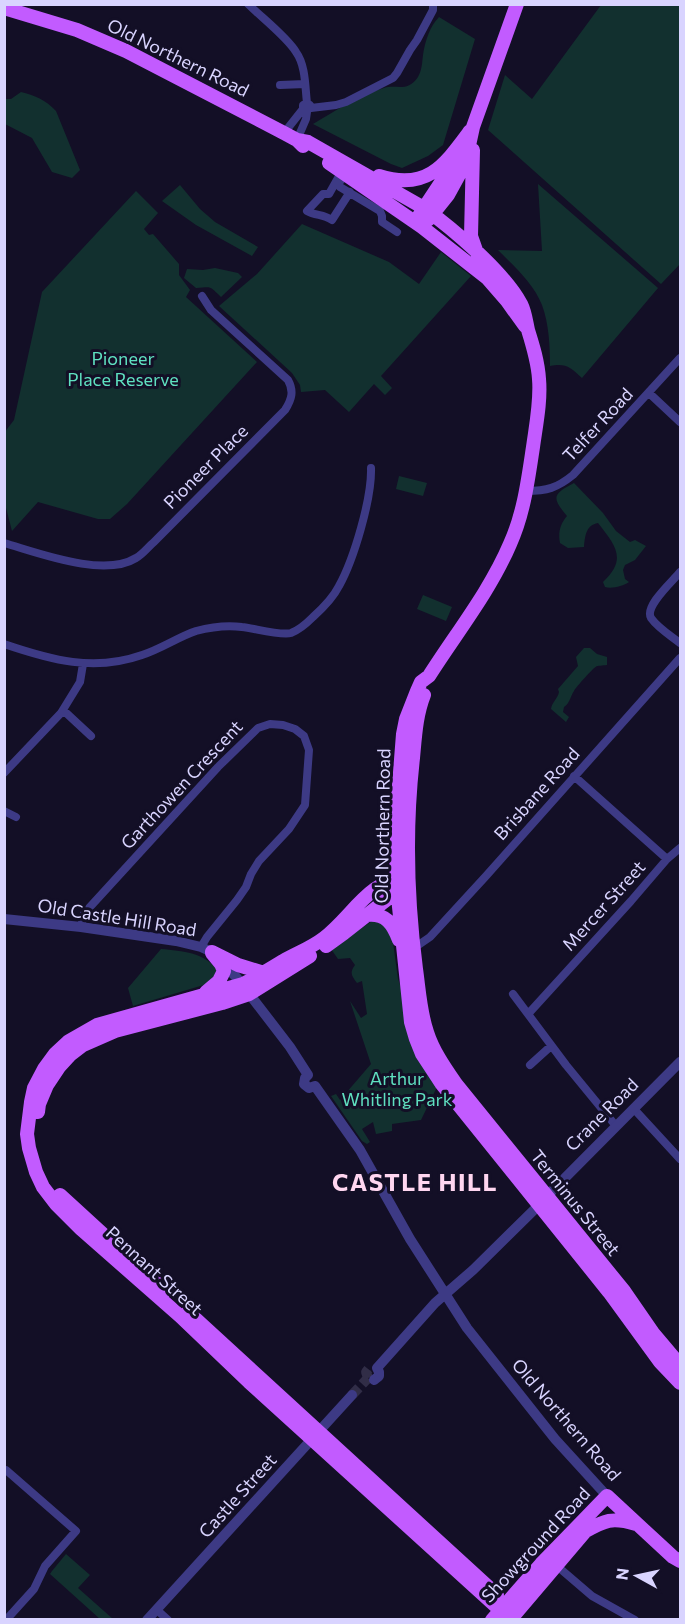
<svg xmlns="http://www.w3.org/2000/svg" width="685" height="1624" viewBox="0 0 685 1624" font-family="Commissioner,sans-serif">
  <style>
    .green { fill: #12302f }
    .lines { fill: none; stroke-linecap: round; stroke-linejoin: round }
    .tertiary-tunnel { stroke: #312d47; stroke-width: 10; stroke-dasharray: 10 5; stroke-linecap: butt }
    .minor { stroke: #3d3a85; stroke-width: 8 }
    .tertiary { stroke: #3d3a85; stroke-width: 10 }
    .primary { stroke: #c25bff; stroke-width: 14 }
    .labels { text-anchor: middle; stroke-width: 6; stroke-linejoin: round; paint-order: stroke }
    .street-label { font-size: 18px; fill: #d9d4ff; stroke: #130f26 }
    .park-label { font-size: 18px; fill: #5fe0c0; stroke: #130f26 }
    .district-label { font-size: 24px; font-weight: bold; letter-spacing: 1.5px; fill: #ffd6f0; stroke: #130f26 }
  </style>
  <rect width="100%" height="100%" fill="#130f26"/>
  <path class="green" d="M601,5H680V264L661,284L488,130L505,75L532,99Z
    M439,17L475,39L443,145L428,156L402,168L391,164L313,124C335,111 359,95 384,88C397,84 407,93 418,77C422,70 422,63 423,55C425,41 430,26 439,17Z
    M21,92C34,95 46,100 56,111L80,170L72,178L52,172L32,138L5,124V99H11Z
    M538,184L658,288L582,378C570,367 566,363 550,366C550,346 549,324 542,305C534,284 514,266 498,250L542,251Z
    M180,185L200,209L215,222L258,247L252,256L196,225L162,201Z
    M136,191L158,213L144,229L149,235L153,234L179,264V275L190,290L186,297L257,362L127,504L110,519H98L38,502L12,531L5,504L4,433L14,420L42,292Z
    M302,224L389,262L419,284L441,252L471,276L381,376L392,388L385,395L374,384L349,412L325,390L301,392L300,385L292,373L219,306L257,274Z
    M215,268L238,273L242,277L221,297C209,285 212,287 196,288L184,278L187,269L203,270Z
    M399,476L427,483L423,496L396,489Z
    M574,483L603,513L616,531L630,542L635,540L646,546L635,560L625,565L623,570L625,579L629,582C623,586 612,589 605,587L603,582C628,559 615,545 598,523C586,525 585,536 584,547L568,548L560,543C558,533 560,524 567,516C551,497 553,494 574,483Z
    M423,595L452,607L446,621L417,609Z
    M584,648H590L597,654L607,657V665C606,665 598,666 597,666C594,667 576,687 574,691C570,697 570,703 564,707L563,712L569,717L566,722L551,709C552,702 558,698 559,692L558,689L578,666L576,657Z
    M372,921L386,923L393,942L398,979L436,1085V1089L421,1120L392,1124V1131L376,1134L373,1122L362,1129L370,1142L367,1144L362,1141L331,1096L336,1094L340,1100L371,1064L350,1001L361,1018L367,1014L362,981L357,983C352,976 349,973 355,965L350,958L338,959L331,949Z
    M161,949C182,951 206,952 218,972L207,984L133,1006L128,988Z
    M66,1554L90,1575L78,1588L113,1619H100L50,1574L52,1571Z"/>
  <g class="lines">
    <path class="tertiary-tunnel" d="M368,1378L366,1372L370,1367
      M352,1395L368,1378"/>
    <path class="minor" d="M248,4C261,17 287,37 296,52C306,66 305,87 307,103L310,105L311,108
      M280,85L305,84
      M311,108L336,105L346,102L393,78L397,73L410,50L417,40L433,10V4
      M284,133L303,109V105L307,103
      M297,140L306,119L307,112
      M342,171L329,194H323L307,211C316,216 323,214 332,220L350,192
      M342,179L338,184L340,187L380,211L382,216V222L397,232
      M649,393L680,422
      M526,491C547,491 557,488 573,475L680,358
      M4,543C39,553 104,578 136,558C143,554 148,547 154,542L285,410C292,399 294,391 288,380L211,310L202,296
      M680,572C673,581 644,606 651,618C658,628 671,636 680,643
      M4,644C51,660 94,672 142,655C161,649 178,637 196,631C211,627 227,625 242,627C253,628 281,636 291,633C299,630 307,623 313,617C323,608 333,598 339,586C354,559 372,498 371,468
      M63,710L91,736
      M4,773L61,713L80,682L83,664
      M574,776L667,859
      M4,811L16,817
      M81,927L84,914L89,908L218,767L258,728L270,724L283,725L295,729L304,736L309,750L305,805L289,829L259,861L251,874L246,887L237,900L207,937L201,947
      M414,948L430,937L486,876L680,658
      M513,994L566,1065L616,1126
      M529,1013L631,901L667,859L680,848
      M530,1065L551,1046
      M634,1109L680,1159
      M4,1471L6,1470L76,1531L45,1566L34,1589L6,1620
      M557,1566L592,1596L635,1620
      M157,1610L168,1620"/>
    <path class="tertiary" d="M4,919L81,927L176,941L201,947L212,952L237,978L290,1047L308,1075
      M308,1075L305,1078L304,1084L309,1088L315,1086
      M315,1086L360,1150L410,1239L467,1328L555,1439L607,1496
      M547,1196L680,1062
      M377,1368L435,1303L473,1270L539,1205
      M374,1380L379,1376V1372L377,1368
      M147,1620L352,1395"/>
    <path class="primary" d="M4,8L77,30L126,51L284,133L297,140L303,146
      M297,140L308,142L424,208C453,229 504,272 521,304C525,312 526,321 528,330C533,346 538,362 539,379C541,401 536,425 533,447C528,480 524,513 510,544C490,591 457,632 429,676L421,682L417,691L406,719L403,734L398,798L396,878L411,1022L416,1039L422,1054L441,1083L609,1292L660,1362L680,1383
      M473,150L471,236L477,253
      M329,163L422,227L487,278L507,301L525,326
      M379,176C427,191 444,166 470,131
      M420,214L457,158
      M428,220L448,195L459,175L468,150L473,127L517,4
      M424,695C416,715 415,737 413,758C405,828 407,899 416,969C419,990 420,1012 427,1032C433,1051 445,1068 456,1084L624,1291L653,1333L680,1365
      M408,877C369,879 352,917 324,938C311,948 297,953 283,961C270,969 257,977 243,984L97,1025L69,1041L55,1054L44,1069L34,1088L31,1102L27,1134L29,1148L36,1172L43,1187L56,1204L81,1229L180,1316L249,1382L510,1619
      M367,915C386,913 393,924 399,940
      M326,946L344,933L390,897L397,893L409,892
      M212,952L238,965L264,973
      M206,992L219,981L224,971L221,964L212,953
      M38,1112L39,1104L47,1085L59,1067L70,1055L83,1045L115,1031L222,1003L249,994L310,956
      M60,1195L165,1291
      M188,1312L497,1595
      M584,1532C605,1520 612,1517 636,1524
      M492,1620L541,1564L607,1496L673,1557L680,1561
      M510,1620L589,1527"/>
  </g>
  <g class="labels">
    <g class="street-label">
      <text transform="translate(178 58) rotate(26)" y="6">Old Northern Road</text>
      <text transform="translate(598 425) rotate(-47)" y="6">Telfer Road</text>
      <text transform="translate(206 467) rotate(-45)" y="6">Pioneer Place</text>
      <text transform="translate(182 785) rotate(-47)" y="6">Garthowen Crescent</text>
      <text transform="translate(537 794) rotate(-48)" y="6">Brisbane Road</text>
      <text transform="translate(383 826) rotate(-89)" y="6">Old Northern Road</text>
      <text transform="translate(604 906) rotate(-48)" y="6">Mercer Street</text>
      <text transform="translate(117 918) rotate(9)" y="6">Old Castle Hill Road</text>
      <text transform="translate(602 1115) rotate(-45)" y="6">Crane Road</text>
      <text transform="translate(575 1203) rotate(51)" y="6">Terminus Street</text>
      <text transform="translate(154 1271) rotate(42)" y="6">Pennant Street</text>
      <text transform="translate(566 1420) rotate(49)" y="6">Old Northern Road</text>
      <text transform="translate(238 1496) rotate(-48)" y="6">Castle Street</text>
      <text transform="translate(536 1545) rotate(-47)" y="6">Showground Road</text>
    </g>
    <g class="park-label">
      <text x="123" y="365">Pioneer<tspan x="123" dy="21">Place Reserve</tspan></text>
      <text x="397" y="1085">Arthur<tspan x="397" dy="21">Whitling Park</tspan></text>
    </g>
    <g class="district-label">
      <text x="415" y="1191">CASTLE HILL</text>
    </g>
  </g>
  <rect width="685" height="1624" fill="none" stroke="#d9d4ff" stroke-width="12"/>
  <g transform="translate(637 1576) rotate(278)" stroke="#130f26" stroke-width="4.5" paint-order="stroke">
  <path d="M0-4.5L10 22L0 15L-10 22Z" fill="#d9d4ff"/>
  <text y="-9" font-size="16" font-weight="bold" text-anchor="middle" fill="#d9d4ff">N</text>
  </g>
</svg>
